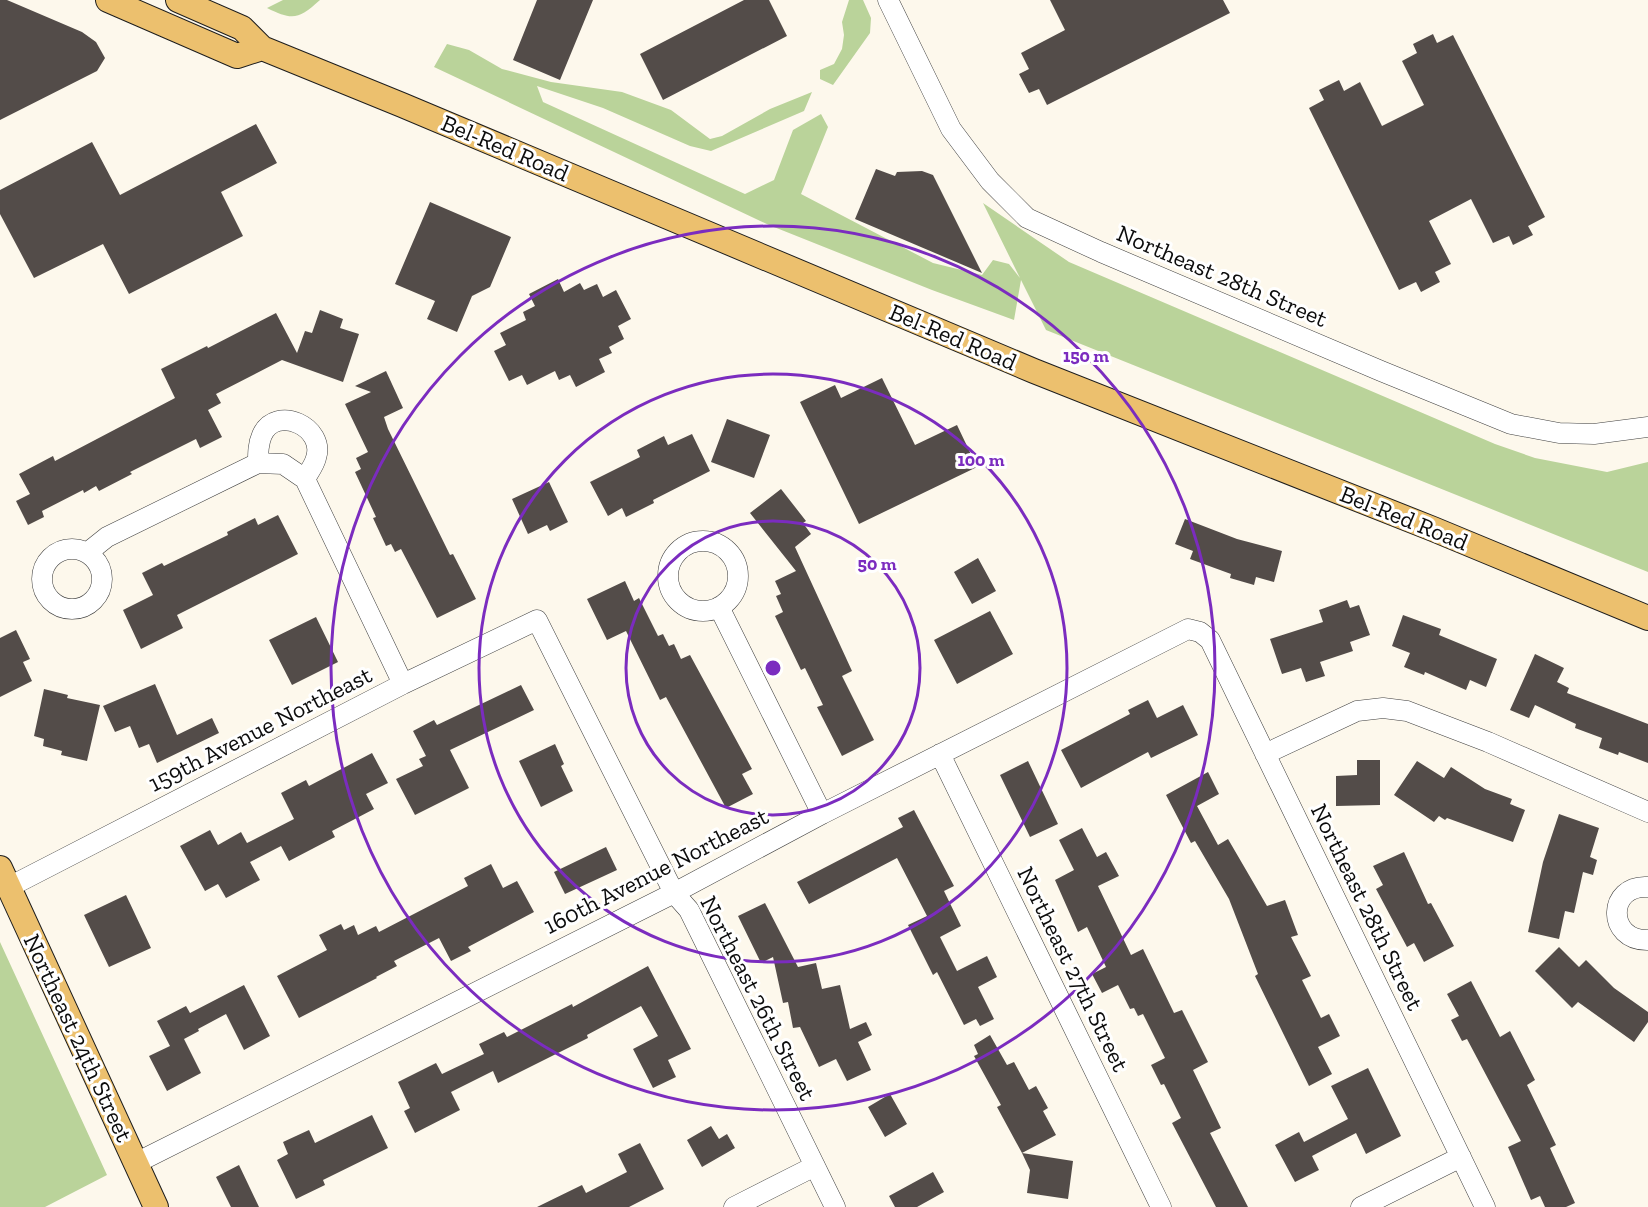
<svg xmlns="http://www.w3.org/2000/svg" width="1648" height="1207" viewBox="0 0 1648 1207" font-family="'Zilla Slab',serif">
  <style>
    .forest { fill: #bad39a }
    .building { fill: #534c49 }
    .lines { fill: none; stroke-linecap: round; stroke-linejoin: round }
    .minor-casing { stroke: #3f3f3f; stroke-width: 21 }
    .major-casing { stroke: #1d1d1d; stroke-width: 26 }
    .minor { stroke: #fff; stroke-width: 20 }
    .major { stroke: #ecc06e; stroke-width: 24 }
    .ring { fill: none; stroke: #7b2cbf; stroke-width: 3 }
    .labels { text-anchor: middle; stroke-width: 6; stroke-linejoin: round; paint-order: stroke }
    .street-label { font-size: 24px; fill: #0c0c0c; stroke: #fff }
    .centre { fill: #7b2cbf; stroke: #fff; stroke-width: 3 }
    .ring-label { font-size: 18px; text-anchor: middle; font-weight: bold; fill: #7b2cbf; stroke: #fff; stroke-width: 6; stroke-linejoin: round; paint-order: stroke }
  </style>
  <rect width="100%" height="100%" fill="#fdf8ec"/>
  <path class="forest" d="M283,0H320C299,19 293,21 267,8Z
    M849,0H863L871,18L870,33L833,85L820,79V70L834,64L842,49L844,35L842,22Z
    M447,44L469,50L502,69L551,82L622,92L671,110L710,139L722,136L770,109L812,92L804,111L711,151L690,146L603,108L537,86L543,102L745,194L774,180L793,130L821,114L828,127L801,194L933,263L982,275L993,260L1009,264L1020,278L983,203L1069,262L1495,444L1535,458L1607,472L1648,462V572L1046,330L1021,280L1014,320L932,290L769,225L434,67Z
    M0,942L107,1175L45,1207H0Z"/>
  <path class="building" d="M0,0H7L82,32L96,42L105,58L97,71L0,120Z
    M537,0H593L560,80L513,60Z
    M744,0H769L787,36L663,100L640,54Z
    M1050,0H1223L1230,13L1047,105L1039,89L1029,93L1019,74L1029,69L1021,53L1065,30Z
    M1433,34L1437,43L1453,35L1545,217L1528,226L1533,235L1513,245L1509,236L1493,243L1471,199L1429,221L1451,264L1435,272L1440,282L1421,292L1416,282L1399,290L1309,108L1324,100L1319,90L1339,80L1344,91L1360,82L1382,126L1424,105L1402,61L1417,53L1413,44Z
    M256,124L277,163L221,192L243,236L129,294L103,244L34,278L0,214V190L92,142L120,195Z
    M876,169L895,176L897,172L922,171L933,175L982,273L855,219Z
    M430,202L511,237L490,287L472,296L457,332L427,319L435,301L395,284Z
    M558,279L564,292L580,283L584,290L597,284L603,297L616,290L631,319L618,326L624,339L609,347L612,353L599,359L605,372L576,387L570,375L559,380L555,371L527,385L522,375L509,381L494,351L506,345L500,333L526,320L523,312L535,306L529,294Z
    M320,310L343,319L340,328L359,334L343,382L282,360L216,394L221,403L208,410L222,437L200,448L196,439L130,472L132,474L99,491L96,486L84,493L83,490L42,511L44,517L28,525L16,501L30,494L19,474L53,456L55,461L175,398L161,369L207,346L208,348L276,313L297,353L305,331L312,333Z
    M386,371L403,408L384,417L388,429L450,555L453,554L476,599L437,618L401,549L395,552L391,544L386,546L373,518L376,517L355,472L361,469L356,458L368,452L345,404L371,392L355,386Z
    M882,378L915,445L957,425L977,467L859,524L800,402L835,385L841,398Z
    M727,419L770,435L754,478L711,462Z
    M692,434L710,471L653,500L654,503L626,517L622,508L608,516L590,482L640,457L637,450L664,436L668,445Z
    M549,482L568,522L550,531L547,525L528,534L512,499Z
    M781,489L806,521L803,523L811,534L795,547L852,671L842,676L874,740L842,756L817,707L823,705L805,668L801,670L775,616L783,612L776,596L781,594L775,581L796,571L750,513Z
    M278,515L298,554L177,615L183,628L141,649L123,610L153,595L142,573L162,563L164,566L228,535L227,532L255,518L258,525Z
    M1185,519L1237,539L1282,551L1274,582L1256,577L1254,585L1230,578L1231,574L1190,559L1193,551L1175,544Z
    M978,558L996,591L972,604L954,572Z
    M625,581L634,601L639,598L658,636L663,634L669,646L674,644L681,659L690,655L752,769L742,774L753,794L726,808L666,697L660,700L626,631L607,640L587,599Z
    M1347,600L1350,608L1359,605L1370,635L1350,642L1353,651L1320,662L1325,676L1306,682L1301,668L1282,674L1270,639L1323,622L1319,610Z
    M990,611L1013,654L957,684L934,640Z
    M1403,615L1441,629L1439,635L1497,659L1486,687L1470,680L1466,690L1425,672L1424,675L1404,667L1410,653L1392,646Z
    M316,617L338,662L292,685L269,640Z
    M16,630L30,659L23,662L32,681L0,697V638Z
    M1535,654L1564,668L1557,682L1569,688L1567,693L1648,724V763L1619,752L1618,755L1599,748L1602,738L1575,728L1576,724L1535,705L1529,718L1510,710Z
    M155,684L177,735L212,718L219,733L157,763L149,744L139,748L130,726L115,732L103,706Z
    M521,685L534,710L450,750L469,788L415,815L396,779L423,766L419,759L426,756L413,731L434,720L437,725Z
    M44,689L68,695L67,698L100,705L87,761L61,755L62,751L43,746L44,739L34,736Z
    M1148,700L1157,718L1183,705L1198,735L1151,758L1148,752L1081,788L1061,750L1130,714L1128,710Z
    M555,744L564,764L561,766L573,791L541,807L519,761Z
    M372,753L388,783L366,794L374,809L332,831L335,837L289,861L281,846L250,862L260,880L226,898L218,884L205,891L180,846L210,830L218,845L241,832L247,843L294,819L281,793L306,780L309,786Z
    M1357,760H1380V805L1336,806V776L1357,775Z
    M1028,761L1058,824L1030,837L1000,775Z
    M1417,761L1444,778L1451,767L1485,789L1512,799L1510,804L1525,810L1513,842L1447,818L1445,820L1439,816L1434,822L1394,795Z
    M1208,772L1219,794L1197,806L1218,845L1228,839L1267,906L1285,900L1298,935L1291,937L1311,976L1302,980L1321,1018L1329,1014L1340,1036L1318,1047L1332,1074L1309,1086L1255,976L1258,974L1229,899L1195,841L1191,843L1166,795Z
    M914,810L954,886L944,891L961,926L940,937L957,971L987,956L997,977L978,987L994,1019L980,1026L976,1019L964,1025L937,972L933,975L908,925L927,916L897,858L809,904L797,882L903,827L898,818Z
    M1559,814L1599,828L1590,857L1597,860L1593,875L1583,872L1574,913L1565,911L1559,939L1528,932L1543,862Z
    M1082,828L1097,857L1106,852L1119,876L1098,886L1131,955L1143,949L1174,1013L1182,1010L1208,1062L1193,1070L1221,1128L1210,1133L1248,1207H1216L1172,1123L1181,1118L1164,1084L1161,1085L1151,1065L1165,1058L1143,1014L1138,1016L1134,1008L1130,1009L1118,985L1102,993L1092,974L1106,967L1087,927L1078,932L1055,880L1074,870L1059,840Z
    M606,847L617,870L565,894L554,872Z
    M1404,852L1428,904L1431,903L1454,946L1424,962L1414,943L1407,947L1376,889L1383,885L1373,866Z
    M491,864L503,888L517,881L534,912L468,947L471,951L451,961L439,938L394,961L397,966L376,977L377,978L299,1018L277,976L327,950L319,935L341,924L344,930L354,925L358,935L376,926L379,932L468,886L464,878Z
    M126,895L151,948L109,967L84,915Z
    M765,903L798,967L816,963L822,989L840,985L850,1029L866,1022L872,1035L858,1042L871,1070L847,1081L836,1059L819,1067L800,1027L793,1028L788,1002L783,1003L773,957L761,963L738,916Z
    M1559,947L1579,967L1586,960L1614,988L1648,1012V1022L1634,1042L1578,1002L1572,1008L1535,971Z
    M648,966L691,1049L668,1060L676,1077L653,1088L633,1049L658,1036L641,1006L587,1035L588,1038L498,1083L493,1071L451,1092L460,1110L415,1133L404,1111L410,1108L398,1082L436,1063L442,1074L484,1054L479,1044L504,1032L507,1037L572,1004L573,1007Z
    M1471,981L1500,1037L1510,1031L1535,1080L1527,1085L1556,1145L1550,1148L1575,1203L1566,1207H1545L1540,1196L1531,1200L1508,1147L1521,1141L1467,1039L1462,1041L1451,1020L1459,1016L1447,994Z
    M244,985L270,1036L244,1050L226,1014L198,1029L199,1031L184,1039L201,1073L167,1091L149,1056L170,1046L157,1021L186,1006L190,1013Z
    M990,1035L1007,1065L1014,1062L1029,1090L1036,1086L1048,1108L1043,1111L1056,1135L1022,1153L997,1107L1001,1105L974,1056L978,1054L974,1045Z
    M1368,1068L1401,1136L1366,1154L1356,1133L1312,1156L1319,1170L1295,1182L1275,1145L1299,1132L1304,1142L1348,1119L1331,1086Z
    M890,1094L907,1124L885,1137L868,1107Z
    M372,1115L388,1148L323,1180L325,1185L296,1199L277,1160L288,1154L283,1142L309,1130L315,1143Z
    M711,1126L719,1139L727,1134L735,1148L702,1167L687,1140Z
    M640,1143L664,1189L629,1207H537L582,1185L586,1193L627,1172L618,1154Z
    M1022,1153L1073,1161L1068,1199L1027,1193L1030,1170Z
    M239,1165L259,1207H231L216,1177Z
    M933,1172L944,1192L917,1207H895L889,1196Z"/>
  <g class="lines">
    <g class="minor-casing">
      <path id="minor" d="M888,0L951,129L990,181L1027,218L1101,252L1381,371L1511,424L1559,433L1594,434L1648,427
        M258,463C258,453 258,444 262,435C276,404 326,427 316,458C314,466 308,473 305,479
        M668 576a35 35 0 1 1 70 0a35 35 0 1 1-70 0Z
        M42 579a30 30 0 1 1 60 0a30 30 0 1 1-60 0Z
        M87,553L107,537L258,463L283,464L305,479L403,684
        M719,607L822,814
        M940,754L1161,1207
        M1265,754L1357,711L1383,708L1407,711L1488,742L1648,812
        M9,887L403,684L537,620L674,893L689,910L835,1207
        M1648,887C1607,884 1606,941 1648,940
        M136,1163L674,893L822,814L1188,629L1200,632L1210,640L1485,1207
        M734,1207L815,1166
        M1361,1207L1461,1157"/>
    </g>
    <g class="major-casing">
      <path id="major" d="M108,0L237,56L262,48
        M178,0L242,28L262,48L402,105L1034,371L1433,529L1648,618
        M0,868L156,1207"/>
    </g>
    <use href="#minor" class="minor"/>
    <use href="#major" class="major"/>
  </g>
  <g class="ring">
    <circle cx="773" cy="668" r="147"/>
    <circle cx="773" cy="668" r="294"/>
    <circle cx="773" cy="668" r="442"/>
  </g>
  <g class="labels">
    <g class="street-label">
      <text transform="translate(505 148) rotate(23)" y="8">Bel-Red Road</text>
      <text transform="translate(1222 276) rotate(23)" y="8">Northeast 28th Street</text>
      <text transform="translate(953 337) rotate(23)" y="8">Bel-Red Road</text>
      <text transform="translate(1404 518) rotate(22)" y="8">Bel-Red Road</text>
      <text transform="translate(260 729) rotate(-27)" y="8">159th Avenue Northeast</text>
      <text transform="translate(656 871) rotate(-27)" y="8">160th Avenue Northeast</text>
      <text transform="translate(1367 907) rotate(64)" y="8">Northeast 28th Street</text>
      <text transform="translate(1073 969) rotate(64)" y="8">Northeast 27th Street</text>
      <text transform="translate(758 998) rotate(63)" y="8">Northeast 26th Street</text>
      <text transform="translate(78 1038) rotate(65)" y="8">Northeast 24th Street</text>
    </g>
  </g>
  <circle cx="773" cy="668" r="9" class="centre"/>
  <g class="ring-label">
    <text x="1086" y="362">150 m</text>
    <text x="981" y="466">100 m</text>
    <text x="877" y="570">50 m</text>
  </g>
</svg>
